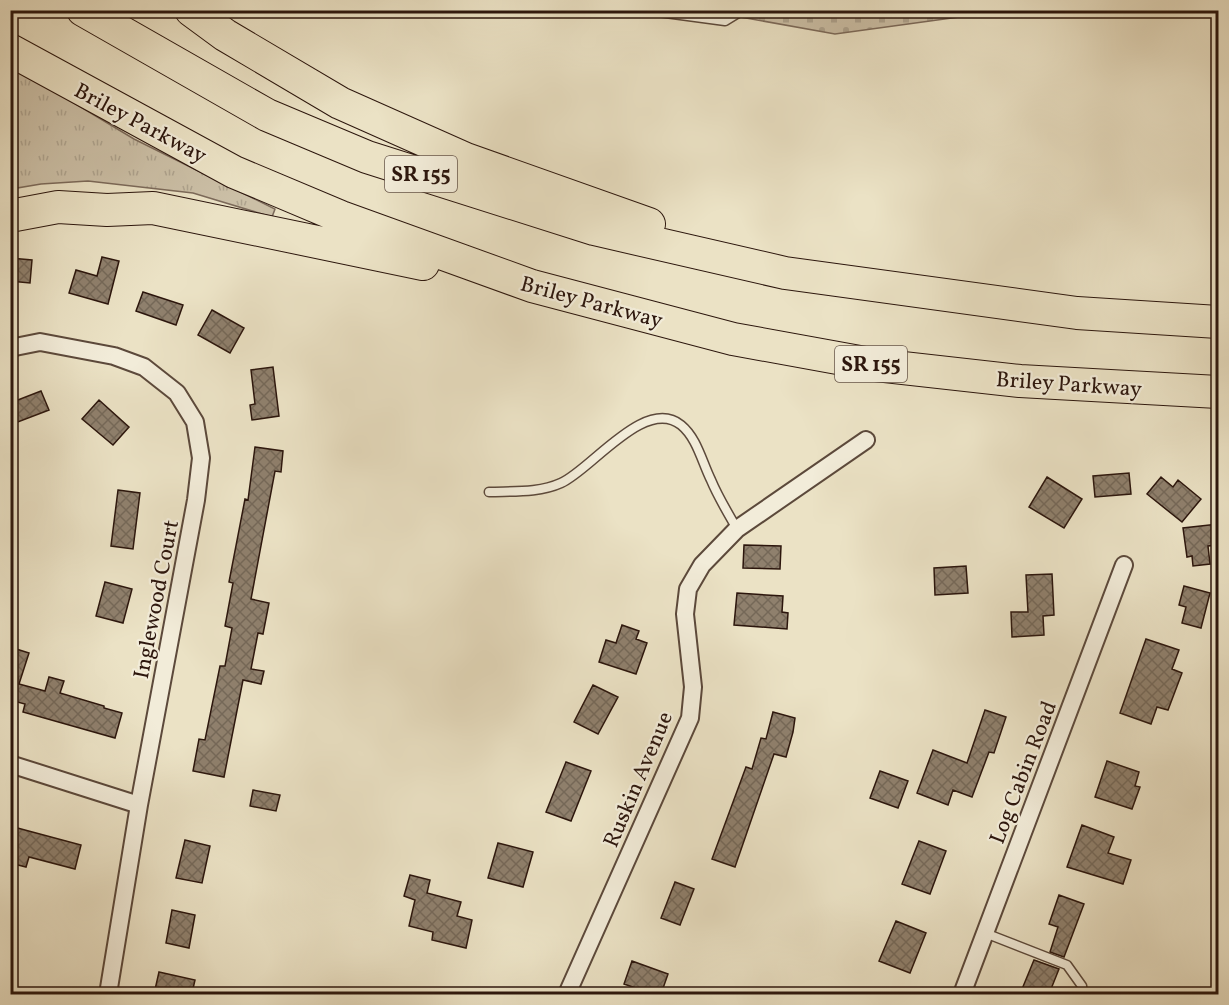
<svg xmlns="http://www.w3.org/2000/svg" width="1229" height="1005" viewBox="0 0 1229 1005" font-family="Vollkorn,serif">
  <style>
    .grass { fill: url(#grass-tufts); stroke: #7c6a5a; stroke-width: 1.5 }
    .cemetery { fill: url(#cemetery-stones); stroke: #7c6a5a; stroke-width: 1.5 }
    .building { fill: url(#building-cross-hatch); stroke: #2c160d; stroke-width: 1.5 }
    .lines { fill: none; stroke-linecap: round; stroke-linejoin: round }
    .lane-casing { stroke: #5c493b; stroke-width: 11 }
    .street-casing { stroke: #5c493b; stroke-width: 20 }
    .highway-casing { stroke: #2c160d; stroke-width: 34 }
    .lane { stroke: #f2ecd9; stroke-width: 8 }
    .street { stroke: #f2ecd9; stroke-width: 16 }
    .highway { stroke: #ebe2c5; stroke-width: 32 }
    .labels { text-anchor: middle; stroke-width: 4.5; stroke-linejoin: round; paint-order: stroke }
    .shield { fill: #f2ecd9; stroke: #67564a; stroke-width: 1.5 }
    .shield-label { font-size: 21px; font-weight: bold; fill: #2c160d }
    .street-label { font-size: 22px; fill: #2c160d; stroke: #f2ecd9 }
  </style>
  <defs>
    <pattern id="grass-tufts" width="24" height="20" patternUnits="userSpaceOnUse" patternTransform="scale(1.5)"><rect width="24" height="20" fill="#cbbfa6"/><path d="M3 7l-1-3M5 7V3M7 7l1-3M15 17l-1-3M17 17v-4M19 17l1-3" fill="none" stroke="#aea38e"/></pattern>
    <pattern id="cemetery-stones" width="16" height="16" patternUnits="userSpaceOnUse" patternTransform="scale(1.5)"><rect width="16" height="16" fill="#cbbfa6"/><path d="M2 7V4a2 2 0 0 1 4 0v3zM10 15v-3a2 2 0 0 1 4 0v3z" fill="#aea38e"/></pattern>
    <pattern id="building-cross-hatch" width="8" height="8" patternUnits="userSpaceOnUse" patternTransform="scale(1.5)"><rect width="8" height="8" fill="#8f806d"/><path d="M0 0l8 8M0 8l8-8" fill="none" stroke="#756858"/></pattern>
  </defs>
  <rect width="100%" height="100%" fill="#ebe2c5"/>
  <filter id="stains"><feTurbulence type="fractalNoise" baseFrequency=".00333" numOctaves="4"/><feColorMatrix values="0 0 0 0 .2 0 0 0 0 .09 0 0 0 0 .02 0 0 0 .5 -.17"/></filter>
  <radialGradient id="worn" r=".72"><stop offset=".6" stop-color="#630" stop-opacity="0"/><stop offset="1" stop-color="#630" stop-opacity=".3"/></radialGradient>
  <path class="grass" d="M11,65L134,139L275,209L272,217L193,193L88,181L41,184L11,189Z"/>
  <path class="cemetery" d="M707,11H1003L835,34Z"/>
  <path class="building" d="M102,257L119,261L108,304L69,293L76,270L97,276Z
    M10,258L32,260L30,283L10,281Z
    M143,292L183,305L176,325L136,311Z
    M212,310L244,328L230,353L198,335Z
    M273,367L279,416L252,420L250,405L255,404L251,370Z
    M41,391L49,410L10,425V403Z
    M99,400L129,427L113,445L82,419Z
    M255,447L283,451L281,472L275,471L251,599L269,603L263,634L258,633L251,669L264,671L261,684L243,680L224,777L193,771L199,739L205,740L220,666H225L232,628L225,626L233,583L229,582L245,499L248,500Z
    M1129,473L1131,494L1095,497L1093,476Z
    M1047,477L1082,499L1064,528L1029,507Z
    M1161,477L1173,487L1178,480L1201,499L1182,522L1147,494Z
    M118,490L140,493L133,549L111,546Z
    M1218,524V545L1208,546L1210,564L1193,566L1192,556L1187,557L1183,528Z
    M744,545L781,546L780,569L743,568Z
    M966,566L968,593L935,595L934,568Z
    M1052,574L1054,615L1043,616L1044,635L1012,637L1011,612H1028L1026,575Z
    M105,582L132,589L123,623L96,616Z
    M1184,586L1210,593L1201,628L1182,623L1186,607L1179,605Z
    M737,593L783,596L782,612L788,613L787,629L734,625Z
    M622,625L639,631L636,639L647,643L636,674L599,662L606,640L616,643Z
    M1146,639L1179,650L1172,669L1182,673L1168,710L1157,707L1151,724L1120,713Z
    M10,647L29,653L19,684L45,691L49,677L64,681L60,693L104,706V708L122,713L115,738L23,712L25,704L10,700Z
    M593,685L618,697L598,734L574,722Z
    M985,710L1006,717L994,753L989,752L972,797L953,790L948,805L917,793L933,750L967,763Z
    M773,712L795,718L793,732L786,757L774,754L735,867L712,859L746,767L752,769L761,738L766,739Z
    M1107,761L1139,772L1135,786L1140,787L1132,809L1095,797Z
    M566,762L591,771L571,821L546,812Z
    M880,771L908,781L898,808L870,798Z
    M253,790L280,795L276,811L250,806Z
    M1082,825L1114,837L1108,853L1131,860L1123,884L1067,867Z
    M10,826L81,845L75,869L29,857L26,867L10,863Z
    M185,840L210,846L202,883L176,878Z
    M919,841L946,851L930,894L902,884Z
    M498,843L533,852L523,887L488,878Z
    M410,875L430,880L427,893L461,902L457,916L472,920L466,948L432,940L433,932L409,926L415,900L404,896Z
    M675,882L694,889L680,925L661,918Z
    M1059,895L1084,904L1064,957L1050,952L1058,927L1049,924Z
    M172,910L195,915L189,948L166,943Z
    M896,921L926,933L910,973L879,961Z
    M1034,960L1059,969L1049,994H1020Z
    M632,961L668,974L661,994H653L624,984Z
    M159,972L195,980L192,993L180,990L179,994H154Z"/>
  <g class="lines">
    <g class="lane-casing">
      <path id="lane" d="M643,10L725,21L743,10
        M489,492C513,491 539,493 561,483C591,470 645,396 681,425C697,438 702,462 711,480C718,497 728,513 737,529
        M985,933L1067,965L1082,986L1083,994"/>
    </g>
    <g class="street-casing">
      <path id="street" d="M10,348L40,342L114,356L144,367L177,393L195,422L201,458L196,500L139,805L108,994
        M10,764L139,805
        M567,994L690,718L693,687L685,614L688,589L702,565L737,529L866,440
        M962,994L1124,565"/>
    </g>
    <g class="highway-casing">
      <path id="highway" d="M83,10L267,115L367,157L594,229L785,273L1077,313L1218,322
        M191,10L225,35L340,103L466,159L649,224
        M10,50L234,172L341,217L532,286L733,339L876,365L1020,381L1218,392
        M10,216L58,207L107,210L153,208L423,264"/>
    </g>
    <use href="#lane" class="lane"/>
    <use href="#street" class="street"/>
    <use href="#highway" class="highway"/>
  </g>
  <g class="labels">
    <g class="shield">
      <rect x="385" y="156" width="72" height="36" rx="4.5"/>
      <rect x="835" y="346" width="72" height="36" rx="4.5"/>
    </g>
    <g class="shield-label">
      <text x="421" y="181">SR 155</text>
      <text x="871" y="371">SR 155</text>
    </g>
    <g class="street-label">
      <text transform="translate(141 122) rotate(28)" y="8">Briley Parkway</text>
      <text transform="translate(592 301) rotate(15)" y="8">Briley Parkway</text>
      <text transform="translate(1069 383) rotate(4)" y="8">Briley Parkway</text>
      <text transform="translate(155 599) rotate(-79)" y="8">Inglewood Court</text>
      <text transform="translate(1022 772) rotate(-69)" y="8">Log Cabin Road</text>
      <text transform="translate(637 779) rotate(-67)" y="8">Ruskin Avenue</text>
    </g>
  </g>
  <rect width="1229" height="1005" fill="none" stroke="#ebe2c5" stroke-width="36"/>
  <rect x="12" y="12" width="1205" height="981" fill="none" stroke="#2c160d" stroke-width="3"/>
  <rect x="18" y="18" width="1193" height="969" fill="none" stroke="#2c160d" stroke-width="1.5"/>
  <rect width="100%" height="100%" filter="url(#stains)"/>
  <rect width="100%" height="100%" fill="url(#worn)"/>
</svg>
